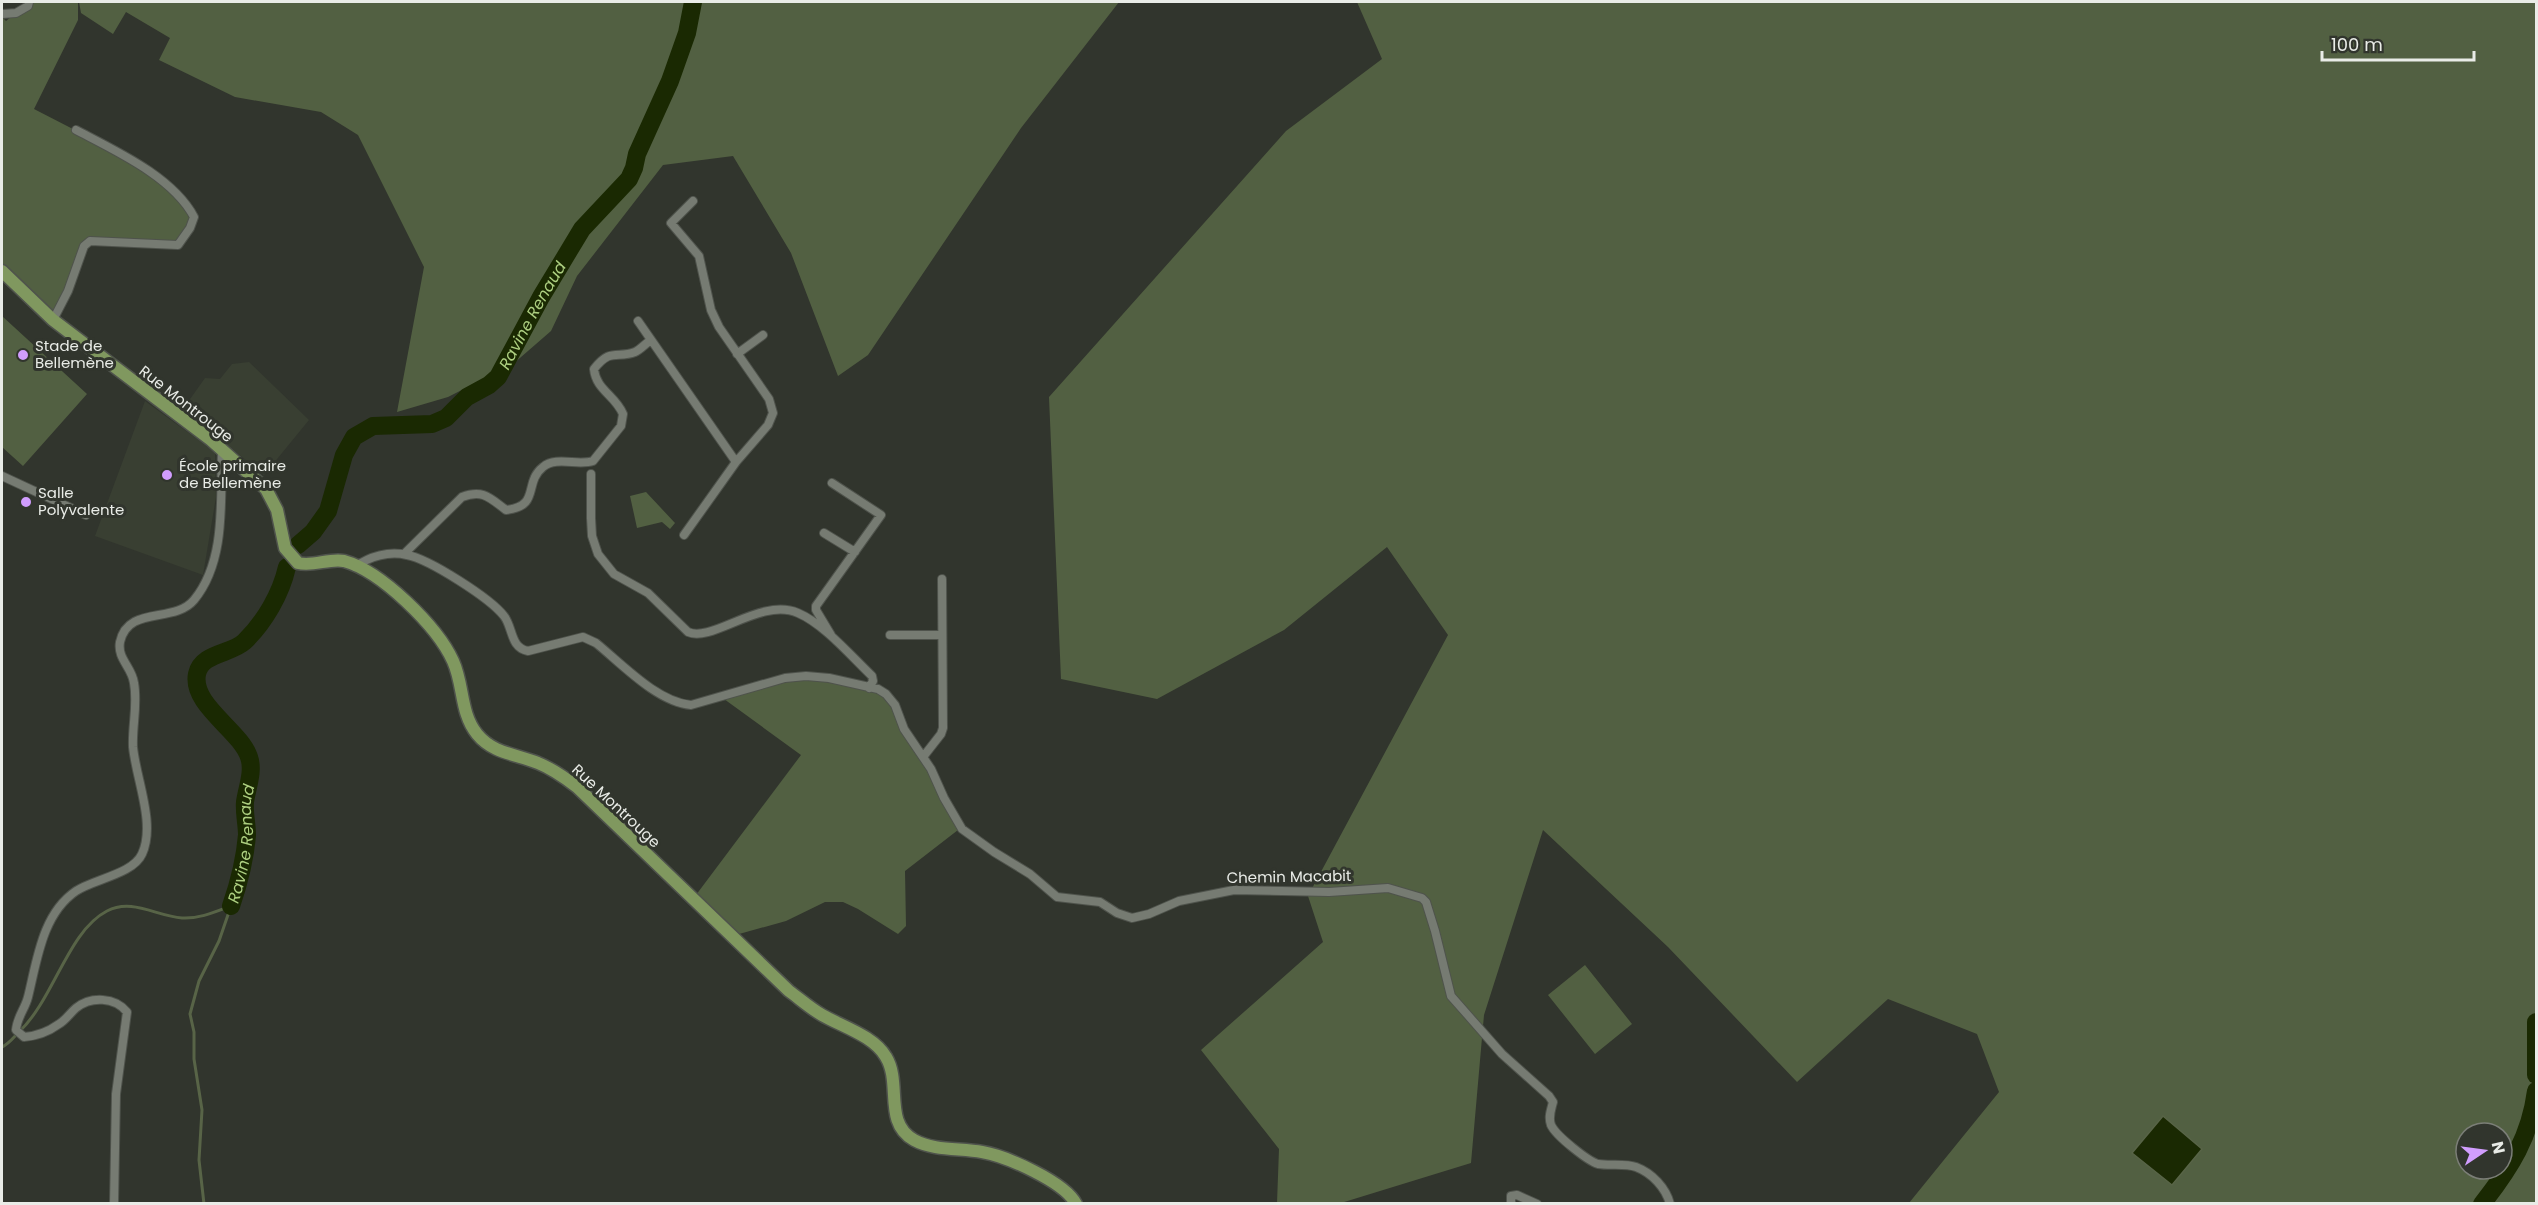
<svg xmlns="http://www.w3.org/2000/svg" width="2538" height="1205" viewBox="0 0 2538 1205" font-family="Poppins,sans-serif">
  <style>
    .built { fill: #393f32 }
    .green { fill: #526042; fill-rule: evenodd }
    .water { fill: #1a2902; stroke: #586447; stroke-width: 1.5 }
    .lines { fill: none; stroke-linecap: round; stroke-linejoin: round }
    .stream { stroke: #586447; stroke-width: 3 }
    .river { stroke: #1a2902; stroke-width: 18 }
    .minor-casing { stroke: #4f534c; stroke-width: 10 }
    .primary-casing { stroke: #4f534c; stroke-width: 15 }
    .minor { stroke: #767b72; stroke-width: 8 }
    .primary { stroke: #80985f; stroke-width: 12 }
    .poi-dot { fill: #d19dfe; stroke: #31352d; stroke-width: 2 }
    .labels { text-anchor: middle; stroke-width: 6; stroke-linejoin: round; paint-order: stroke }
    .poi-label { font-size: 15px; fill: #e9ece7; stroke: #31352d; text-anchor: start }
    .street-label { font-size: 15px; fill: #e9ece7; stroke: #31352d }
    .water-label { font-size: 16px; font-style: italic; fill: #adcf80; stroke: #31352d }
  </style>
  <rect width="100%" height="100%" fill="#31352d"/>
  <path class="built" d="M249,362L309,420L264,475L183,409L205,378L220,379L232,364Z
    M145,401L215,452L216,497L203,575L95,536Z"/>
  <path class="green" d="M29,2H78V20L34,109L104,145L162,180L194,217L178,245L90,241L53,320L2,271V17L6,21Z
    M79,2H1119L1021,128L868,355L838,376L791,253L733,156L663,165L577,276L551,331L513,364L448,397L397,412L424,267L358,135L321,112L235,97L159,60L170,38L126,12L113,34L81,13Z
    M1357,2H2536V1203H1909L1999,1092L1977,1034L1888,999L1797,1082L1668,947L1543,830L1484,1015L1471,1163L1341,1203H1277L1279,1149L1201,1050L1323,942L1308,896L1448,635L1387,547L1284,630L1157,699L1061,679L1049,397L1286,131L1382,59ZM2466,1133H2502V1169H2466Z
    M2,316L87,394L23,466L2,447Z
    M646,492L675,523L670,529L662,522L637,528L630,496Z
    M806,676L886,694L904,729L931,769L958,830L905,871L906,926L898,934L858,909L843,902H825L786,921L732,936L693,899L801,755L724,699Z
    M1585,965L1632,1024L1595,1054L1548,995Z"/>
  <path class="water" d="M2163,1116L2202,1149L2172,1185L2132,1153Z"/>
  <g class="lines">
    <path class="stream" d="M2,1047C9,1044 13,1038 19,1032C54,999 68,931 107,911C132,898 156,916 182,918C199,919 215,912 231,906
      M204,1204L199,1160L202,1110L194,1059V1032L190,1014L199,981L219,941L231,906"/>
    <g class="river">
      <path id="s1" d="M298,545L313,532L328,511L344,455L354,437L373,426L432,424L446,418L467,397L489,385L498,377L541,297L582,229L629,179L634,168L637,154L670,81L687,33L693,2"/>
      <path id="s2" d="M231,906C239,883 245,859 247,835C247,824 244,813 245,802C247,788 254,771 249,757C240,730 191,705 197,674C201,653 231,654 244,642C264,623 281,594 287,567"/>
      <path d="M2536,1022V1075"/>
      <path d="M2482,1204C2511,1167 2530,1137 2536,1091"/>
    </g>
    <g class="minor-casing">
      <path id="minor" d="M2,14L16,13L28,6L29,2
        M53,320L68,291L84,246L90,241L178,245L190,228L194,217C173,177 116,151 76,130
        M638,321L736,462
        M737,354L763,335
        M591,474V518L592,536L598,554L614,574L648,593L688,632C712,643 761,597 798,613C824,624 851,656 872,676L873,681L869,688
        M2,476L86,515
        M824,533L855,552
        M684,535L736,462L768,425L773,413L769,399L719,327L711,310L699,256L671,223L693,201
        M404,554L462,497C483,489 490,498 506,510C541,506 523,483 543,467C556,456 578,466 593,461L621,426L623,414C615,395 596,390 594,369C611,347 617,359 635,352C640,350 646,343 651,340
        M355,567C370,556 389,551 407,555C429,559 490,598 504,616C513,627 510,648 528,651L583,637L596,643C622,664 657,702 691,705L785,678L806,676L829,678L878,689L886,694L895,705L904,729L931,769L944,798L962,829L994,852L1030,874L1057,897L1100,902L1117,913L1132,918L1149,914L1179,901L1234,890L1329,892L1388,888L1422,898L1426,902L1435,931L1451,996L1502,1054L1549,1096L1553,1102C1551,1110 1548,1117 1551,1125C1556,1136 1588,1161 1598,1164C1610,1166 1625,1163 1636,1167C1652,1173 1666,1188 1670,1204
        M831,635L816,610V606L881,515L832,483
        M890,635H942
        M923,757L941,734L943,728L942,579
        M114,1204L116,1094L127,1012C115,997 91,996 76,1008C70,1013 66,1020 59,1024C48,1032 37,1036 24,1037L16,1030C17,1017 25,1009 28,997C37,961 42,914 76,891C94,879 133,874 142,854C156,824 136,779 133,747C132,725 138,705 134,683C132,667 117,659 120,642C128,605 174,624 194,600C227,560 220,498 222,450
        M1511,1204V1196L1517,1195L1537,1204"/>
    </g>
    <g class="primary-casing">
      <path id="primary" d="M2,271L53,320L211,440L266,489L277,510L285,548L298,563C313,567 329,558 344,561C381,571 437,626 453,661C464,685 460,713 477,734C493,754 517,754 538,763C553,769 564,777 577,787L789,991C800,999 810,1008 822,1015C843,1027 874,1036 886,1057C902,1083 883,1123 914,1140C934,1151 960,1148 982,1152C1006,1156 1065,1182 1076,1204"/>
    </g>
    <use href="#minor" class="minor"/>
    <use href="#primary" class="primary"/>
  </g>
  <g class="poi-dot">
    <circle cx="23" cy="355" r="6"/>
    <circle cx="167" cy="475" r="6"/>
    <circle cx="26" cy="502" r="6"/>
  </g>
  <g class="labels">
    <g class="poi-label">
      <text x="35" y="351">Stade de<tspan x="35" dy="17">Bellemène</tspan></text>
      <text x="179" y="471">École primaire<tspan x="179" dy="17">de Bellemène</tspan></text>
      <text x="38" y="498">Salle<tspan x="38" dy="17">Polyvalente</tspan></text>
    </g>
    <g class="street-label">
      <text transform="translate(186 404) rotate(38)" y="5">Rue Montrouge</text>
      <text transform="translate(616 806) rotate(43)" y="5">Rue Montrouge</text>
      <text transform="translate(1289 877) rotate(-1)" y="5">Chemin Macabit</text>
    </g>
    <g class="water-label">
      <text dy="6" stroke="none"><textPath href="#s1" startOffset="358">Ravine Renaud</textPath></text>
      <text dy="6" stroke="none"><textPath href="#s2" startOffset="64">Ravine Renaud</textPath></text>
    </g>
  </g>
  <rect width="2538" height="1205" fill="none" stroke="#e9ece7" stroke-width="6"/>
  <g transform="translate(2484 1151) rotate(77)"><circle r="28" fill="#31352d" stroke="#7b7e77" stroke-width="1.5"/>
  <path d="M0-4.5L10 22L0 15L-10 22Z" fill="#d19dfe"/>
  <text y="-9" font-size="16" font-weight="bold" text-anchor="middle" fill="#e9ece7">N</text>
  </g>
  <path d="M2322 51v9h152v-9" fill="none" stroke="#e9ece7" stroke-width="3"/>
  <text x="2331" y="51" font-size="18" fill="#e9ece7" stroke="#31352d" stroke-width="4.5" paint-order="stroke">100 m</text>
</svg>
